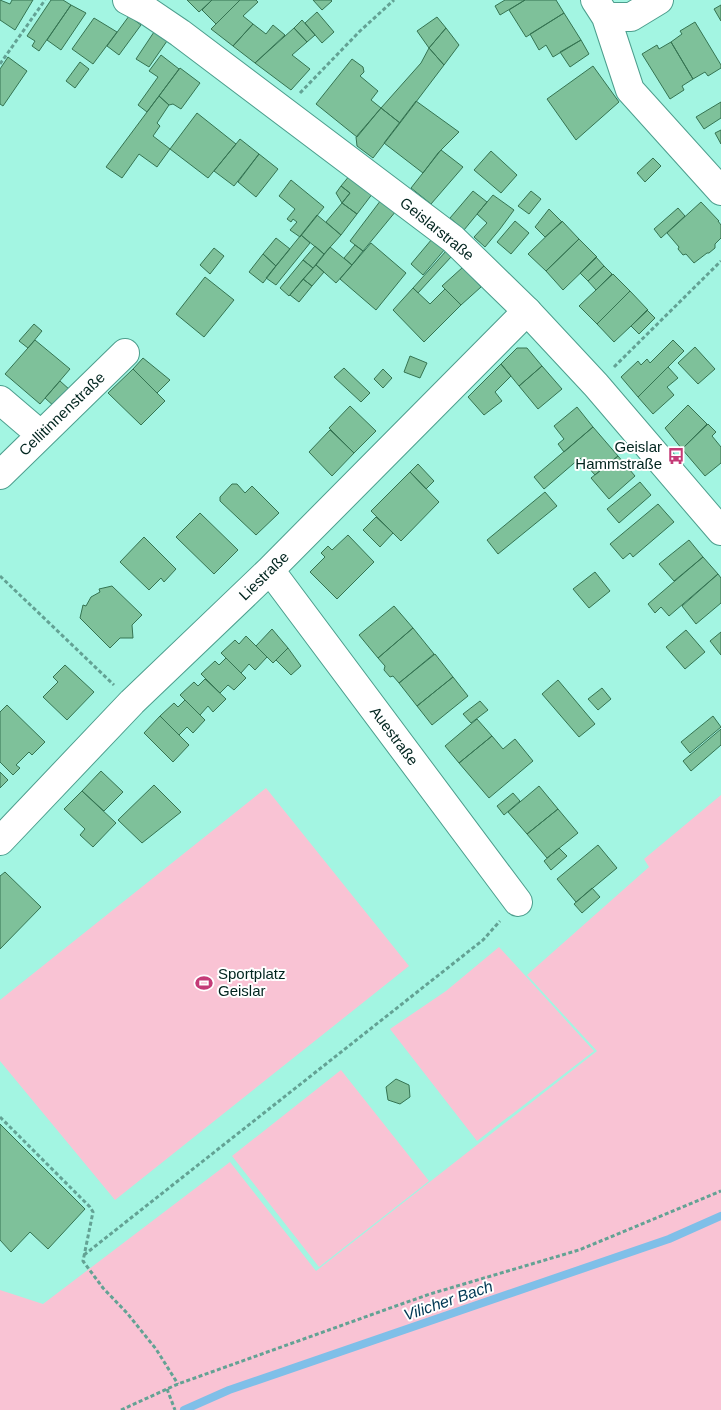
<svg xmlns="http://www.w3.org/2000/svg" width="721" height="1410" viewBox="0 0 721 1410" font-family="Arial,sans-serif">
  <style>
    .green { fill: #f9c3d4 }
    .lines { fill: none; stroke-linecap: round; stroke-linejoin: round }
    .stream { stroke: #7fbfe8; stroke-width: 8 }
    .building { fill: #7ec19a; stroke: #357452 }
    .minor-casing { stroke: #4c9e8d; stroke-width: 30 }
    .tertiary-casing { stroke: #4c9e8d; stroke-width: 30 }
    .path { stroke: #63a294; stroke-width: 3; stroke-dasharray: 4 2.5; stroke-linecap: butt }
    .minor { stroke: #fff; stroke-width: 28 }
    .tertiary { stroke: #fff; stroke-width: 28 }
    .labels { text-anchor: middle; stroke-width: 4; stroke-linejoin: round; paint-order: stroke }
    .street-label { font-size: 15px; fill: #01241e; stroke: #fff }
    .poi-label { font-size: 15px; fill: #01241e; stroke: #fff; text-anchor: end }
    .water-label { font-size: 16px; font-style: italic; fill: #013854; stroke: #fff }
  </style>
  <rect width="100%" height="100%" fill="#a3f5e2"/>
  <path class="green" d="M266,788L409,966L115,1200L0,1061V1000Z
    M721,795V1410H0V1290L43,1304L230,1162L316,1271L597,1051L527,975L649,867L644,859Z
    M499,947L594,1051L477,1141L390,1029L446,991Z
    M341,1070L429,1181L319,1267L232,1156Z"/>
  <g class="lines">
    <path class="stream" d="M184,1410L229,1390L669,1239L721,1216"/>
  </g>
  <path class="building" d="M0,0L10,4L12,0H33L15,30L0,20Z
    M51,0H63L71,5L39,51L32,46L35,41L27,36Z
    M187,0H212L199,12Z
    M212,0H240L216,24L202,10Z
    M240,0H256L258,2L243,16L253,24L233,46L211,29Z
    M313,0H331L332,1L322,10Z
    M505,0H525L500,15L495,6Z
    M525,0H556L564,13L526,37L509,10Z
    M71,5L86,13L61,50L47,40Z
    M721,5V21L714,9Z
    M317,12L334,32L322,43L305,23Z
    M564,13L581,40L553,57L546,45L539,50L530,34Z
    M129,16L141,25L119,55L107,46Z
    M437,17L446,28L429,48L417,31Z
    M94,18L117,32L93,64L72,49Z
    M302,20L315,35L307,42L294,28Z
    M695,22L721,65V68L708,76L705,72L693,79L671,42L682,34L680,31Z
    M253,24L266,34L273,25L285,35L255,63L233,46Z
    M294,28L307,42L292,55L310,69L291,90L255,63Z
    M446,28L459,45L444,65L429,48Z
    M154,32L167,41L149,67L136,59Z
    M581,40L589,54L570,67L560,52Z
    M671,42L693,79L682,86L684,90L670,99L642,54L657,45L659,49Z
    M429,48L444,65L400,123L381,108L421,63Z
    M161,55L179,69L147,112L138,105L158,77L149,71Z
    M8,57L27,71L3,106L0,104V69Z
    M352,59L363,67L364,72L360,76L378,91L371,100L381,108L357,137L316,104Z
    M80,62L89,69L75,88L66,81Z
    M593,66L619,102L576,140L547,99Z
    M180,68L200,83L181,109L173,104L169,105L159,96Z
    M159,96L169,105L157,123L160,126L153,136L170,149L157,167L139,154L122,178L106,167Z
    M416,101L459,132L438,153L423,173L384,143Z
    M721,102V118L704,129L696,117Z
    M381,108L400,123L373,158L357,146L356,137Z
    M197,113L236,144L208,178L170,149Z
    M721,130V144L715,133Z
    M240,139L259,154L234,186L214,171Z
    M441,150L463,167L431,204L411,188Z
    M491,151L517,175L501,193L474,170Z
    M259,154L278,169L256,197L238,182Z
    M653,158L661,166L645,182L637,173Z
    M350,175L373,193L357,214L342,203L350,193L341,186Z
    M291,180L324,207L300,237L290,230L297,222L293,219L291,222L287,219L295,209L279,196Z
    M341,186L350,193L342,203L336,193Z
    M473,191L487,202L464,230L450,218Z
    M531,191L541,199L529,214L518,206Z
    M493,195L514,210L500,229L485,247L474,237L487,223L477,214Z
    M381,200L396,211L363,251L350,241Z
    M701,202L719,221H718L721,225V238L715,244V248L709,253H707L694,263L686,254L683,255L678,249L679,247L667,233Z
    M342,203L357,214L341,235L326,222Z
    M678,208L685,216L661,238L654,229Z
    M549,209L562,222L545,237L535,227Z
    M317,215L341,235L324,254L301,235Z
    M515,221L529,233L511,254L497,242Z
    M562,221L579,239L546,271L528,254Z
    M301,235L310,243L276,285L266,278Z
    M276,238L290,249L276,266L263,254Z
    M432,239L445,249L423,275L411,264Z
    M579,239L597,257L563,290L546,271Z
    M371,243L406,273L376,310L340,279Z
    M355,245L363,251L352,265L344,258Z
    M315,246L324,254L313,268L303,260Z
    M330,247L352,265L336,283L316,265Z
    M214,248L224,256L210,274L200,265Z
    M446,251L451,257L418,293L413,288Z
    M263,254L276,266L263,283L249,272Z
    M596,257L604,266L588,281L580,273Z
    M303,260L313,268L289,296L280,288Z
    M316,265L324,272L312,286L303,279Z
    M604,266L612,274L596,290L588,281Z
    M463,267L481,287L461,305L442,286Z
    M613,274L630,291L597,324L579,306Z
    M205,277L234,300L204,337L176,314Z
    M303,279L312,286L299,302L290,295Z
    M413,288L430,304L445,289L461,305L424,342L393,310Z
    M630,291L648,310L614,342L597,324Z
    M647,310L655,318L639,334L631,326Z
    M34,324L42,331L28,348L19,341Z
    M35,340L70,369L40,404L5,374Z
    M673,340L684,351L638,397L621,377L638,361L641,365L647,359L650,363Z
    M695,347L715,369L698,384L678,363Z
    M517,348H527L542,366L519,386L501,364Z
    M410,356L427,363L420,378L404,372Z
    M143,358L170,380L157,393L133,369Z
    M501,364L511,376L495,392L502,401L484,415L468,397Z
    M542,366L562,389L538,409L519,386Z
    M668,367L678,378L667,387L674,395L653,414L638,397Z
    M344,368L370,393L361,402L334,377Z
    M133,369L165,401L141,425L108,393Z
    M383,369L392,378L383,388L374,379Z
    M60,381L70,390L56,408L45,398Z
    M688,405L707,424L682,449L665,428Z
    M350,406L376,431L354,453L329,428Z
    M577,407L593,427L564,452L558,444L564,439L554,426Z
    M708,424L716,432L712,436L721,447V463L705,476L682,449Z
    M593,427L618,456L595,475L580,458L544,489L534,477Z
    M330,430L354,453L332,476L309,452Z
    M618,456L635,476L609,499L591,478Z
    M418,464L434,481L426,489L410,472Z
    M410,472L439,502L401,541L371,511Z
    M640,482L651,495L619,523L607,509Z
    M232,484H237L245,493L252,486L279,513L256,535L220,501V497Z
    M545,492L557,506L498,554L487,540Z
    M658,504L674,522L633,557L630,553L623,559L610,544Z
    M200,513L238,550L214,574L176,537Z
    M376,517L393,533L380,547L363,530Z
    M348,535L374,562L337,599L310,572L325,557L321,553L328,546L332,550Z
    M144,537L176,569L164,582L161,578L149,590L120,562Z
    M689,540L703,557L674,581L659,564Z
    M703,557L718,574L669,616L661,607L655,613L648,604Z
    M595,572L610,591L589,608L573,589Z
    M718,574L721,578V603L696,624L682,606Z
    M112,586L142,615L132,625L133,638H120L110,648L80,618L83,605L86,606L91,597L100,592L99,589Z
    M394,606L413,628L378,658L359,635Z
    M413,628L434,654L399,683L393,676L390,677L384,670L385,666L378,658Z
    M272,629L288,648L273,663L256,646Z
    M686,630L705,652L685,669L666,647Z
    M721,632V655L710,641Z
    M246,636L267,657L255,670L249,664L241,673L221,653L235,640L239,644Z
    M288,648L301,666L291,675L276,660Z
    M435,654L453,677L417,706L399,683Z
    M226,658L246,678L234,690L228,685L220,693L201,674L215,661L219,665Z
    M65,665L94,692L67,720L43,697L58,682L53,677Z
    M453,677L468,696L432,725L417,706Z
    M205,679L226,699L213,712L208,706L200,715L180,695L194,682L198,686Z
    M558,680L595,724L579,737L542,694Z
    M602,688L611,699L598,710L588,699Z
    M185,700L205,720L193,733L187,727L179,735L160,716L174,703L178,707Z
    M480,701L488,710L471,723L463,714Z
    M7,705L45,742L32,755L29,752L16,765L20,768L13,775L0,762V712Z
    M160,716L189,745L173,762L144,733Z
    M713,716L721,727L690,753L681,742Z
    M477,719L492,736L459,763L445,746Z
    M721,729V745L691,771L683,761Z
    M492,736L503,749L515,739L533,761L489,798L459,763Z
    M101,771L123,792L104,811L82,791Z
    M0,772L8,780L0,788Z
    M154,785L181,812L142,843L118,820Z
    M539,786L558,809L527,834L508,812Z
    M82,791L116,823L93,847L80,835L85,829L64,809Z
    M513,793L520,801L504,815L497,806Z
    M558,809L578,833L547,858L527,834Z
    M598,845L617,868L576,902L557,879Z
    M559,848L567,856L551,870L544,861Z
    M5,872L41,907L0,949V876Z
    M592,888L600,897L582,913L574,904Z
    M396,1079L409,1085L410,1097L400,1104L388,1100L386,1087Z
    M0,1124L85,1209L48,1249L30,1232L11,1252L0,1240Z"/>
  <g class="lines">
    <g class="minor-casing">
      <path id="minor" d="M595,0L606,17H631L659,0
        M606,17L630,90L721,191
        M0,400L41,435
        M0,475L125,353
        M270,570L518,902
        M0,841L132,702L270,570L527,311"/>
    </g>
    <g class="tertiary-casing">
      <path id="tertiary" d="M127,0L146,10L180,33L453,239L527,311L596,385L721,531"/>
    </g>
    <path class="path" d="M0,64L45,0
      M300,93L360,31L394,0
      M614,367L721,261
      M0,576L114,685
      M0,1117L90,1207L93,1212L83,1261L103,1288L127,1313L156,1349L178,1384
      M84,1255L483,940L500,921
      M167,1389L175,1410
      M121,1410L178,1384L393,1307L430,1294L579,1250L721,1191"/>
    <use href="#minor" class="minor"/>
    <use href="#tertiary" class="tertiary"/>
  </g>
  <defs>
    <g id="bus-bare" transform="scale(1.35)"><path d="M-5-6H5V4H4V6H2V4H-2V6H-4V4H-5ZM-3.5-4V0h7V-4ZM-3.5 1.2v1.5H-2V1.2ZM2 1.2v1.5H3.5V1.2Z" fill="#c43b77" stroke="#fff" stroke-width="2.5" paint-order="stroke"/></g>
    <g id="stadium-bare" transform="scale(1.35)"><path d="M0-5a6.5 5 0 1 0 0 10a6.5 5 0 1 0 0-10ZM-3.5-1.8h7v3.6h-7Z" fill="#c43b77" stroke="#fff" stroke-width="2.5" paint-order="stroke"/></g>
  </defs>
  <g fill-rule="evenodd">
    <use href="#bus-bare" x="676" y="456"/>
    <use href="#stadium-bare" x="204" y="983"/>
  </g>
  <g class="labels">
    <g class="street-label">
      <text transform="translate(437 229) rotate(39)" y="5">Geislarstraße</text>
      <text transform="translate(62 414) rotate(-44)" y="5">Cellitinnenstraße</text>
      <text transform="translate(264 576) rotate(-44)" y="5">Liestraße</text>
      <text transform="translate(394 736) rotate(53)" y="5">Auestraße</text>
    </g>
    <g class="poi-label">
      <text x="662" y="452">Geislar<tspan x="662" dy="17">Hammstraße</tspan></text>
      <text x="218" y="979" text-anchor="start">Sportplatz<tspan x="218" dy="17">Geislar</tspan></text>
    </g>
    <g class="water-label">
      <text transform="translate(448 1300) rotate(-19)" y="6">Vilicher Bach</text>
    </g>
  </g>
</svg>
